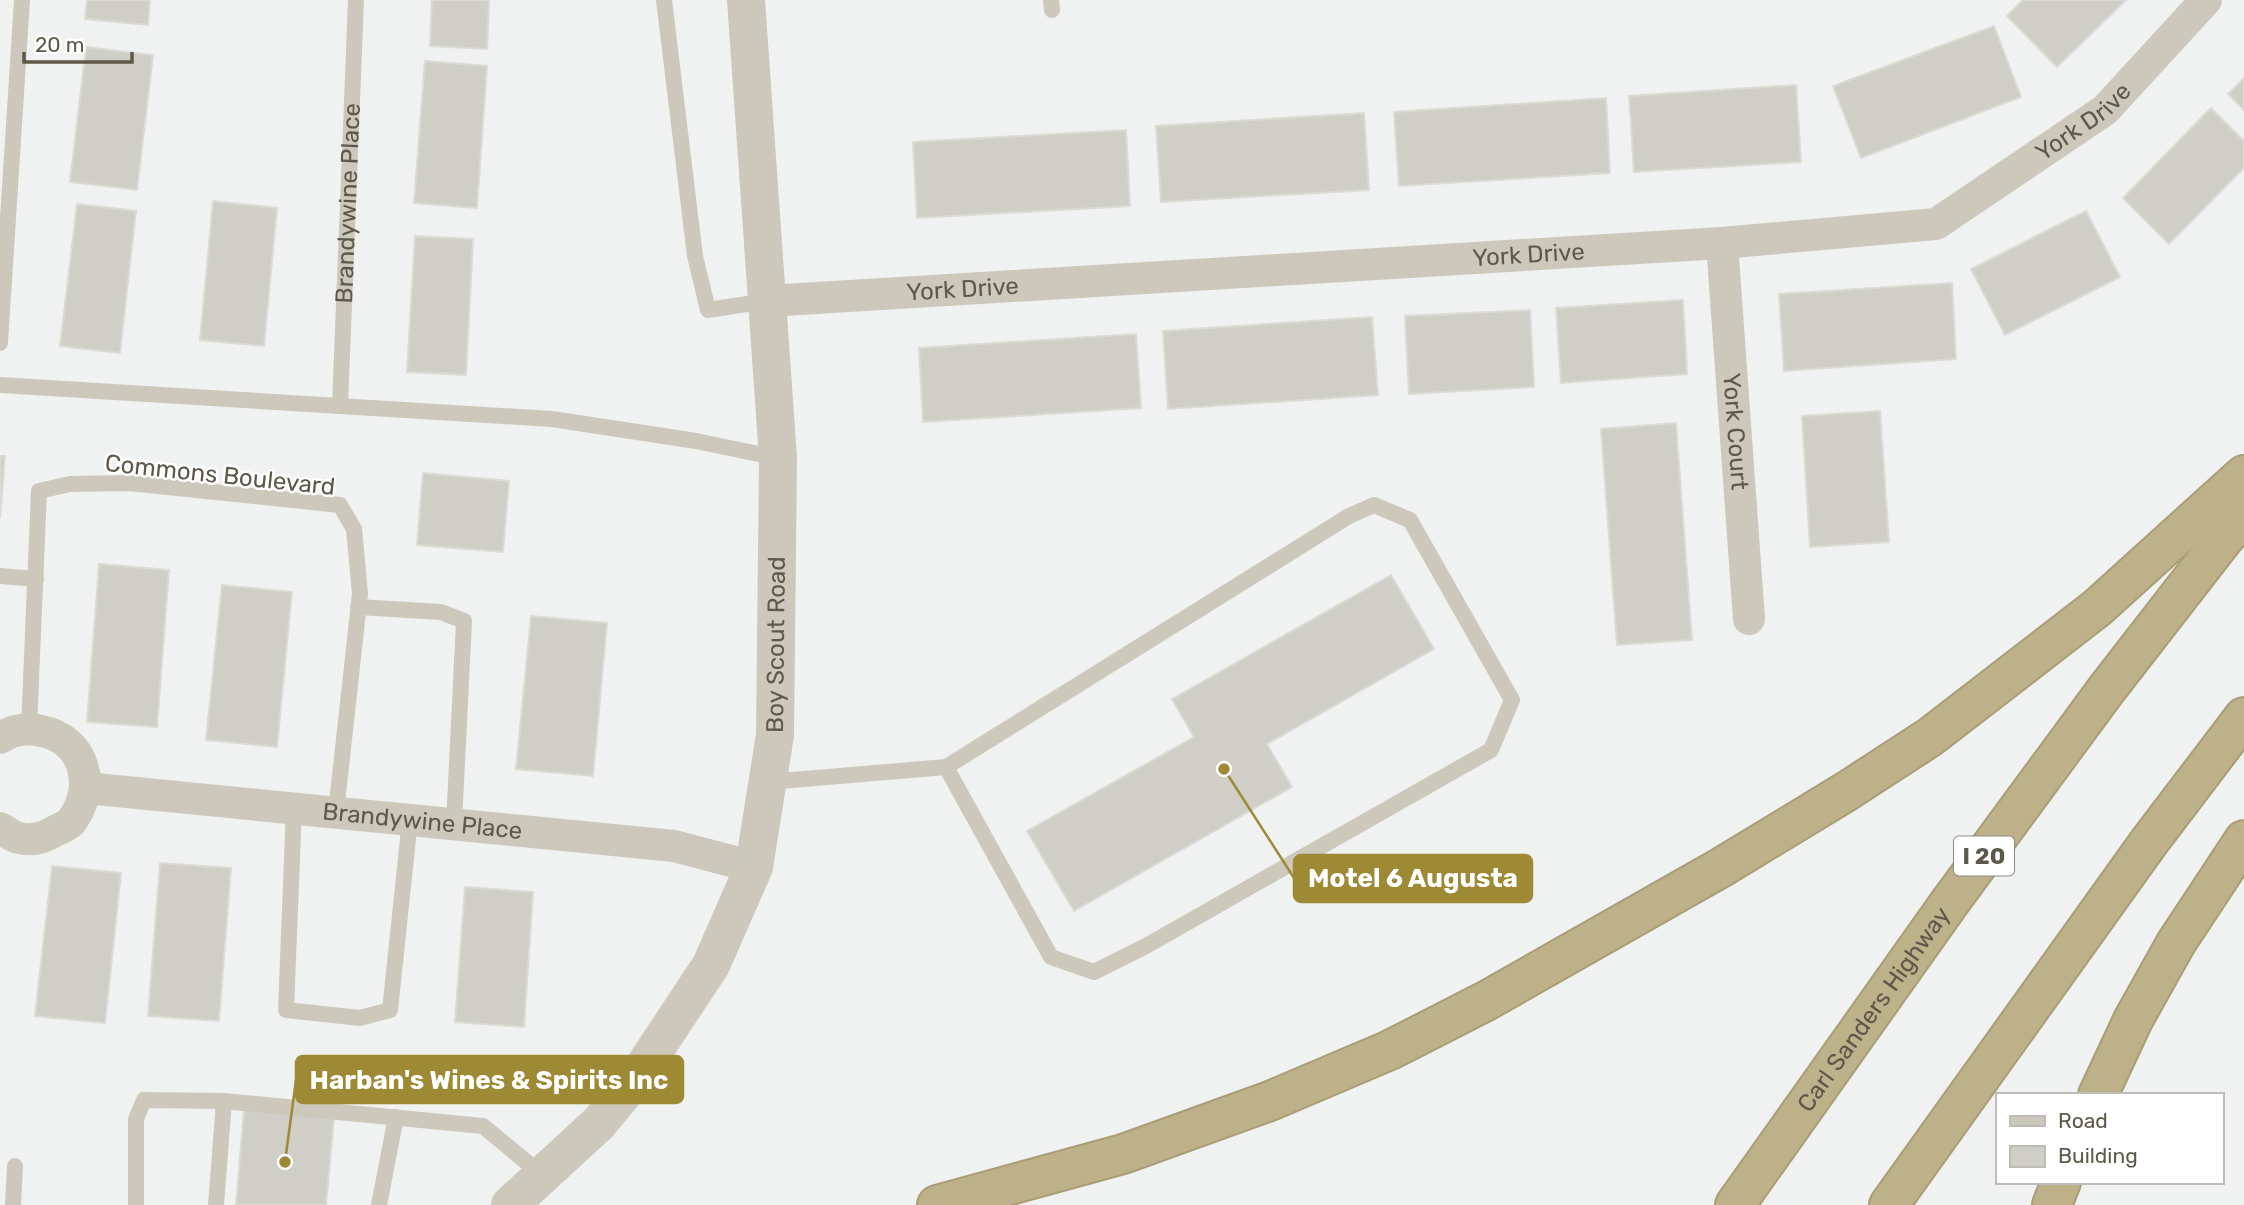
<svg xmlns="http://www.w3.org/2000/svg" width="2244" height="1205" viewBox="0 0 2244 1205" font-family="Rubik,sans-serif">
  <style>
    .building { fill: #cfcec7; stroke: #dbdbd4; stroke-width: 2 }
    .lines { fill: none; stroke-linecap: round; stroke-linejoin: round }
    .motorway-casing { stroke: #a99d75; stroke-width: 42 }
    .service { stroke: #ccc8bc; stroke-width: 16 }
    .minor { stroke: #ccc8bc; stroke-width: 32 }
    .tertiary { stroke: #ccc8bc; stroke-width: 38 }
    .motorway { stroke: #bdb18a; stroke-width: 38 }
    .labels { text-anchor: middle; stroke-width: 5; stroke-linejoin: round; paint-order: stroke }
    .shield { fill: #fff; stroke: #8e8a80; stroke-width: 2 }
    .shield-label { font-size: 23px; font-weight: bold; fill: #5d5849 }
    .street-label { font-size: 24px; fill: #5d5849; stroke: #fff }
    .leader { fill: none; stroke: #9e8a34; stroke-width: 2.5 }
    .callout-dot { fill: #9e8a34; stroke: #fff; stroke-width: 2.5 }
    .callout { fill: #9e8a34; stroke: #9e8a34; stroke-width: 2.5 }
    .callout-label { font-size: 26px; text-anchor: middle; font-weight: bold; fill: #fff }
  </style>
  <rect width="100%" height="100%" fill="#f0f2f2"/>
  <path class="building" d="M87,0H150L148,25L85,19Z
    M432,0H489L487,49L430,46Z
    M2023,0H2126L2057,67L2007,16Z
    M1994,26L2021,97L1861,158L1833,86Z
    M86,47L153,55L137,190L70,182Z
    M425,61L487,66L477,208L414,203Z
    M2244,78V110L2228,94Z
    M1796,85L1801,162L1634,172L1629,96Z
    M1606,98L1610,173L1399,186L1394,112Z
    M2211,108L2244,141V168L2169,244L2123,198Z
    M1364,113L1369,190L1161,202L1156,126Z
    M1126,130L1130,206L917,218L913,142Z
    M213,201L277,208L264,346L200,340Z
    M77,204L136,211L120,353L60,346Z
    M2086,211L2120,277L2005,335L1971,269Z
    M415,236L473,239L466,375L407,372Z
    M1952,283L1956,359L1784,371L1779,294Z
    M1683,300L1687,374L1561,383L1556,308Z
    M1530,310L1534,387L1409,394L1405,316Z
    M1372,317L1378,395L1168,409L1163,331Z
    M1136,334L1141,408L923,422L919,348Z
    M1880,411L1889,542L1810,547L1802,416Z
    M1676,423L1692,640L1617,645L1601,429Z
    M0,456H5L0,518Z
    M423,473L509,481L503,552L417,545Z
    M99,564L169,570L157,727L87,722Z
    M1391,575L1434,649L1267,744L1292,787L1074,911L1027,831L1194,737L1172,699Z
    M222,585L292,592L277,747L206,740Z
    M531,616L607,623L593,776L516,769Z
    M160,863L231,868L219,1021L148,1016Z
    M52,866L121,873L105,1023L35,1016Z
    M465,887L533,892L524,1027L455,1022Z
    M244,1110L334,1118L326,1205H236Z"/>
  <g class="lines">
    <g class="motorway-casing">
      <g id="motorway">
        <path d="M2098,1095L2133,1020L2176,943L2244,840"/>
        <path d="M937,1205L1123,1154L1270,1101L1390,1050L1486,1001L1722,867L1847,791L1930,737L2097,608L2244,475"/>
        <path id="s6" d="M1735,1205L1950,902L2106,690L2224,538L2244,516"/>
        <path d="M1889,1205L2149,842L2244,717"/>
        <path d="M2052,1205L2061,1182"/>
      </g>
    </g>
    <g class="service">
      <path d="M664,0L695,256L708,310L767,301"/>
      <path d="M1051,0L1052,10"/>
      <path d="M0,343L22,0"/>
      <path d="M0,385L552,419L696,441L778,458"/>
      <path id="s1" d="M340,406L356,0"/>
      <path d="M0,576L36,579"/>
      <path d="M358,607L441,612L464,621L454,824"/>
      <path d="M29,728L39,491L70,484L129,483L340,505L354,529L360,594L336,812"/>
      <path d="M768,782L946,767L1349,516L1374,505L1410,520L1512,700L1491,750L1146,946L1094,972L1051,957L946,767"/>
      <path d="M294,808L286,1010L360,1018L390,1010L410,820"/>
      <path d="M13,1205L15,1166"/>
      <path d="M136,1205V1119L144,1100L224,1101"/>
      <path d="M216,1205L224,1101L483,1126L542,1175"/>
      <path d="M379,1205L396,1117"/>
    </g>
    <g class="minor">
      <path id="s2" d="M1722,243L1749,619"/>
      <path id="s3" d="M767,301L1722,243L1936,224L2105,110L2206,0"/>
      <path d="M0,738C13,730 26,727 41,731C84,739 97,785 73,819C70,825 61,828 55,831C44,838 32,841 19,838C13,837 6,831 0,828"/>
      <path id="s4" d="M86,788L674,846L754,867"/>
    </g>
    <path class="tertiary" id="s5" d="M510,1205L599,1123L637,1077L711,965L754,867L775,735L778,458L746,0"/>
    <use href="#motorway" class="motorway"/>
  </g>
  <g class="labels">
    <rect class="shield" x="1954" y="836.5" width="60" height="39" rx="5"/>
    <g class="shield-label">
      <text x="1984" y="864">I 20</text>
    </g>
    <g class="street-label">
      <text dy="8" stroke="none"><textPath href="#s3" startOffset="1351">York Drive</textPath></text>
      <text dy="8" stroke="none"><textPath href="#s1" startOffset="203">Brandywine Place</textPath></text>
      <text dy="8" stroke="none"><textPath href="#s3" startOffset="763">York Drive</textPath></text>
      <text dy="8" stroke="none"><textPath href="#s3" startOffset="196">York Drive</textPath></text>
      <text dy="8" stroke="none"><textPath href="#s2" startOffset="189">York Court</textPath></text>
      <text transform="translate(220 475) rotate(6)" y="8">Commons Boulevard</text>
      <text dy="8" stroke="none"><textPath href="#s5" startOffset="646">Boy Scout Road</textPath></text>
      <text dy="8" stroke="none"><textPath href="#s4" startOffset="338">Brandywine Place</textPath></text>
      <text dy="8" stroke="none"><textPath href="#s6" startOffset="240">Carl Sanders Highway</textPath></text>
    </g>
  </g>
  <path class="leader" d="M1224 769L1294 878M285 1162L296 1080"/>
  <g class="callout-dot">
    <circle cx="1224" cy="769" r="7"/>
    <circle cx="285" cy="1162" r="7"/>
  </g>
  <g class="callout">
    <rect x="1294" y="855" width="238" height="47" rx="7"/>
    <rect x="296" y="1056" width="387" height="47" rx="7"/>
  </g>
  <g class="callout-label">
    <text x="1413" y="887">Motel 6 Augusta</text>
    <text x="489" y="1089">Harban's Wines &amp; Spirits Inc</text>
  </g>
  <rect x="1996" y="1093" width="228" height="91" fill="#ffffff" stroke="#bebcb6" stroke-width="2"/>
  <rect x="2010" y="1116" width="35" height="10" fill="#ccc8bc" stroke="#bebcb6" stroke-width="2"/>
  <text x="2058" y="1128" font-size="21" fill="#5d5849">Road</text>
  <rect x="2010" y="1146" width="35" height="21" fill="#cfcec7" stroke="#bebcb6" stroke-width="2"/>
  <text x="2058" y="1163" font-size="21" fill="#5d5849">Building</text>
  <path d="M24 52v10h108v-10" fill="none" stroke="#5d5849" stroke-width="3.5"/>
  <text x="35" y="52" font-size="21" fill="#5d5849" stroke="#ffffff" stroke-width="5" paint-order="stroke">20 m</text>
</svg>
